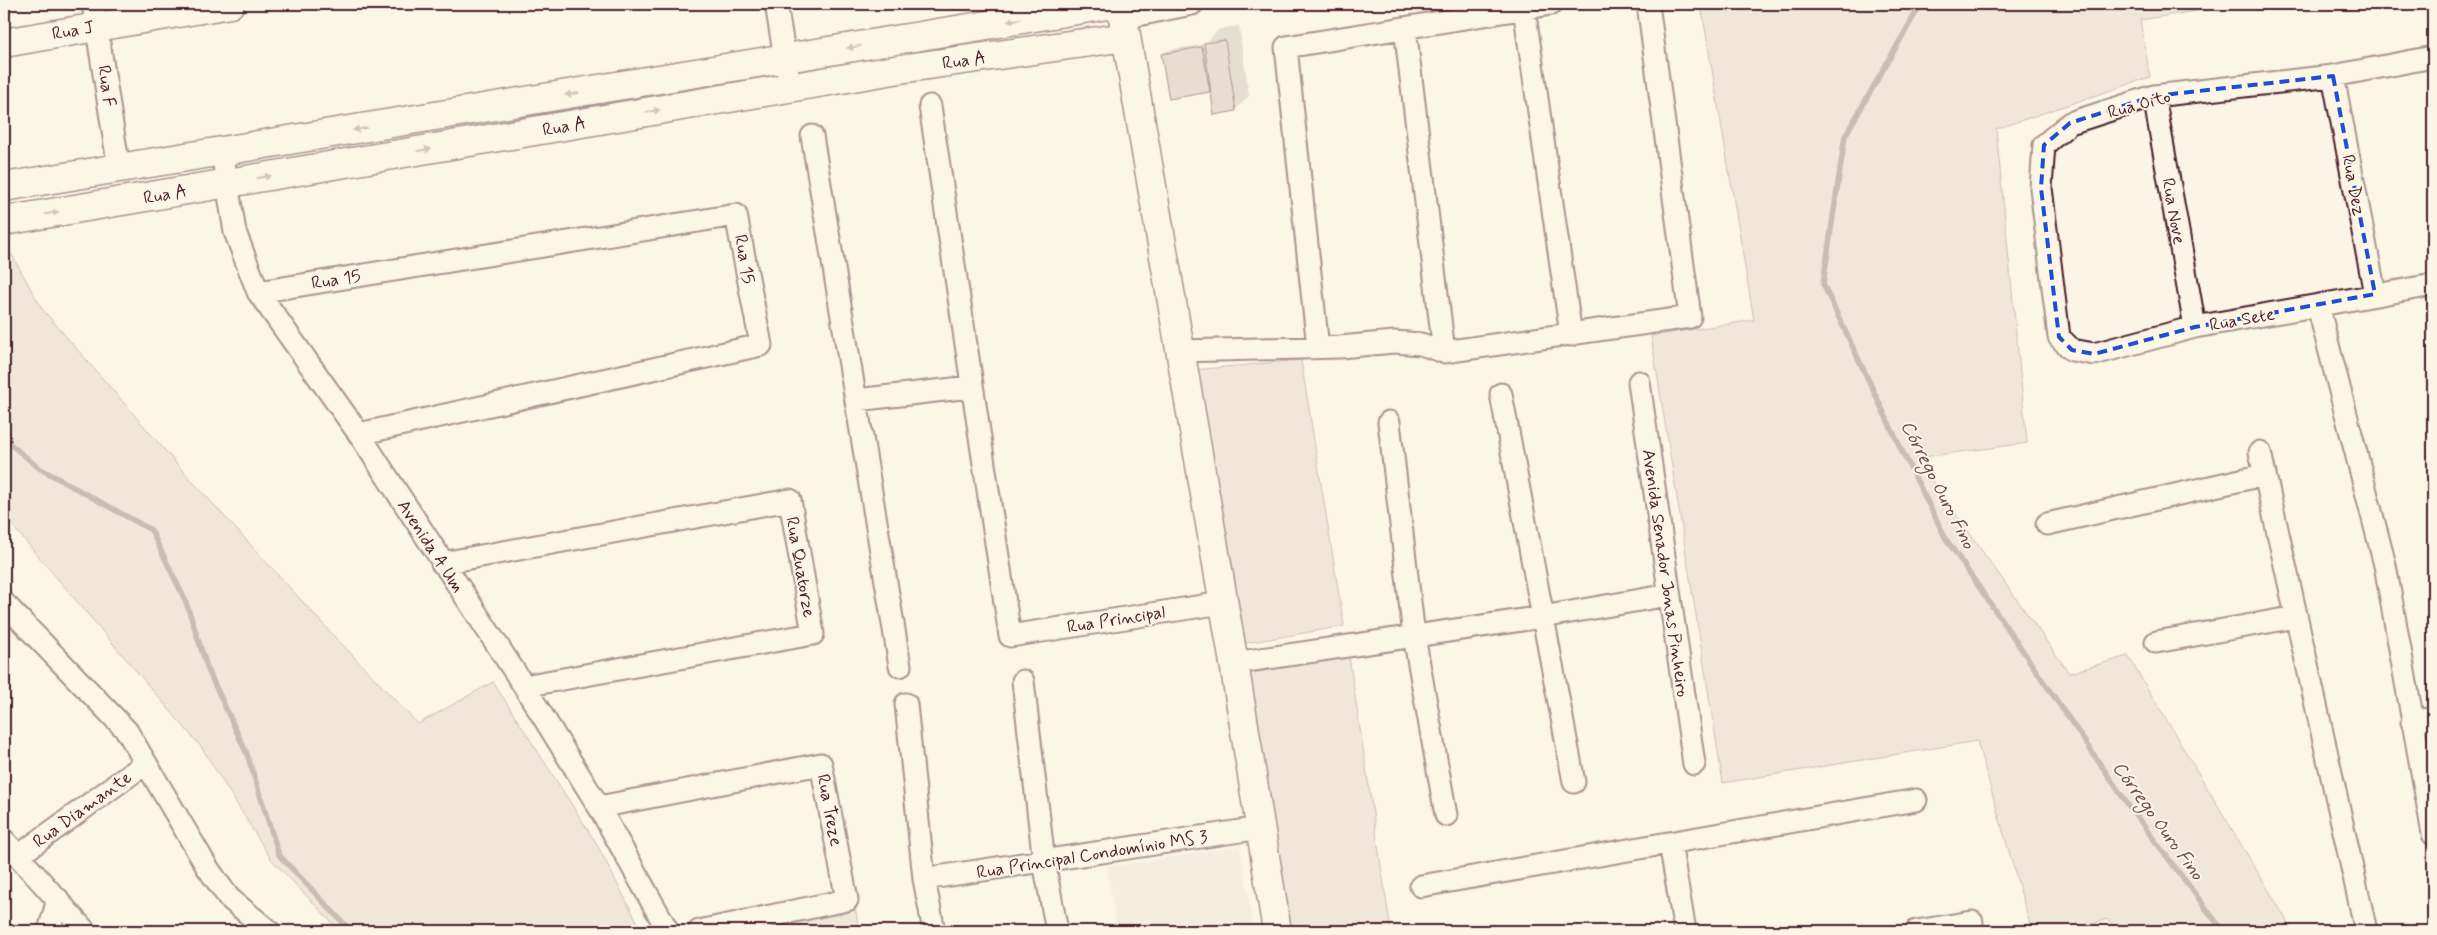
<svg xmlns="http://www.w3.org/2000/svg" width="2437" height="935" viewBox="0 0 2437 935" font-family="Mynerve,sans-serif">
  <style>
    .built { fill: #eee5d7 }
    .green { fill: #e2d5ca; stroke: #967a7a }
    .shadow { fill: #0003 }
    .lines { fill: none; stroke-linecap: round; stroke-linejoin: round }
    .stream { stroke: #917474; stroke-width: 5.5 }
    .building { fill: #cfc0b7; stroke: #4a1f2b }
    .street-casing { stroke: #4a1f2b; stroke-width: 25 }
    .secondary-casing { stroke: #4a1f2b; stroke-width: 31 }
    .street { stroke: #fcf5e5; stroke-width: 21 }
    .secondary { stroke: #fcf5e5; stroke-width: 28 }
    .oneway { fill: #a38a88 }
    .marked { fill: none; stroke: #1d4ed8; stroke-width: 4; stroke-dasharray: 10 6; stroke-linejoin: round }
    .labels { text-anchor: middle; stroke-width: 4; stroke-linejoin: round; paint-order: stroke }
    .street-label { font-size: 18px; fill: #4a1f2b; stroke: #fcf5e5 }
    .water-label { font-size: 19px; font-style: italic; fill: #6d4950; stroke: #fcf5e5 }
  </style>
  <rect width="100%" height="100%" fill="#fcf5e5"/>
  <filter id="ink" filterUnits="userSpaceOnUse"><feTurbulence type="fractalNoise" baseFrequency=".02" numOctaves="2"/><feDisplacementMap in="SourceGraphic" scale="10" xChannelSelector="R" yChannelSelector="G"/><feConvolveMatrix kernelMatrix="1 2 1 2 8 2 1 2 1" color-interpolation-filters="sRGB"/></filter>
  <g filter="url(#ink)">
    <path class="built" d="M1240,846L1254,931H1117L1107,867Z"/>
    <path class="green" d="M1701,4H2239L2140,20L2150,77L1996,129L2027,443L1916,458L2069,673L2128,656L2293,931H2119L2107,919L2077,929L2078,931H2032L1977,741L1723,783L1651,336L1754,320Z
      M4,241L42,309L183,471L333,635L418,724L493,682L595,841L642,931H340L271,859L202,748L4,516Z
      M1301,360L1344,626L1240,644L1194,370Z
      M1349,657L1391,931H1289L1245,674Z
      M855,906L859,931H747Z"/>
    <path class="shadow" d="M1239,26L1249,96L1235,110L1211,89L1209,91L1163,54L1167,50L1205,44L1219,29Z"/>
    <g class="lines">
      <path class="stream" d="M1921,4L1845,136L1823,284L1902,451L1946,539L2131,809L2223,931
        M4,414L10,444L39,468L151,530L186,602L208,670L247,754L279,855L351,931"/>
    </g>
    <path class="building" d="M1225,40L1236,111L1214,115L1204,43Z
      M1202,47L1210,92L1169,99L1161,54Z"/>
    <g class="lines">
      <g class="street-casing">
        <path id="street" d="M93,4L119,169
          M776,4L790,88
          M1524,8L1571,335
          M1123,18L1192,4
          M1405,28L1444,352
          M2433,57L2333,76L2154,96L2070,123L2044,145L2041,188L2059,337L2072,350L2094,354L2195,327L2433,285
          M2333,76L2375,294
          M2154,96L2195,327
          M930,106L1010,636L1222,603
          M812,136L900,666
          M222,152L235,232L258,292L359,434L524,686L599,807L668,931
          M258,292L736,215L761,345L359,434
          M2318,306L2385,565L2433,834
          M1318,348L1286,47L1551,4
          M1180,351L1340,347L1394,342L1421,344L1444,352L1690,317L1648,4
          M1639,382L1694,764
          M1501,394L1574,782
          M856,400L971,387
          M1389,422L1414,636L1446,815
          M2260,452L2366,931
          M2047,524L2263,475
          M442,563L790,500L813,634L524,686
          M4,603L127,731L207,867L229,898L269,931
          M2156,642L2296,617
          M1234,663L1542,617L1669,595
          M1023,681L1044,862L1057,931
          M906,704L924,879L934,931
          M2412,722L2433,718
          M599,807L821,764L847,900L699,931
          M4,840L85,931
          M1670,843L1685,931
          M18,856L146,763
          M924,879L1260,828
          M1421,886L1916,800
          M49,931L58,899
          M1916,931L1972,922"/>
      </g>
      <g class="secondary-casing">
        <path id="secondary" d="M1123,18L1234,663L1277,931
          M4,43L230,4
          M4,187L1114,4
          M4,221L900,69L1126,37"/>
      </g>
      <use href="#street" class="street"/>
      <use href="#secondary" class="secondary"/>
    </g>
    <defs><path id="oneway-solid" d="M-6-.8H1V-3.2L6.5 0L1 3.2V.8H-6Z" transform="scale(1.25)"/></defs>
    <g class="oneway">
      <use href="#oneway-solid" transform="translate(1014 20) rotate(171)"/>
      <use href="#oneway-solid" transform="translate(854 47) rotate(171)"/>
      <use href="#oneway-solid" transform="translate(572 94) rotate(171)"/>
      <use href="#oneway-solid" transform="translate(653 111) rotate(-10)"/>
      <use href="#oneway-solid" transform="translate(360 129) rotate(171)"/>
      <use href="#oneway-solid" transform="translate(424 150) rotate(-10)"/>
      <use href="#oneway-solid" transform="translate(264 177) rotate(-10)"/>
      <use href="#oneway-solid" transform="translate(52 213) rotate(-10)"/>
    </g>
  </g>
  <path d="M0 0H2437V935H0ZM2333,76L2375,294L2195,327L2094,354L2072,350L2059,337L2041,188L2044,145L2070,123L2154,96Z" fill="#fcf5e5" fill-opacity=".55" fill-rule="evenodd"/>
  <path class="marked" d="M2333,76L2375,294L2195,327L2094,354L2072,350L2059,337L2041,188L2044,145L2070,123L2154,96Z"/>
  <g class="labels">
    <g class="street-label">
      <text transform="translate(73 30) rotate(-10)" y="6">Rua J</text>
      <text transform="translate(964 60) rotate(-8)" y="6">Rua A</text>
      <text transform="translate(107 86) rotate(82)" y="6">Rua F</text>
      <text transform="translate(2139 104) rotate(-15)" y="6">Rua Oito</text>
      <text transform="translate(564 126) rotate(-10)" y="6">Rua A</text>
      <text transform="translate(2354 185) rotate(79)" y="6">Rua Dez</text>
      <text transform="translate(165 194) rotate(-10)" y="6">Rua A</text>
      <text transform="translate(2174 211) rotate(80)" y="6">Rua Nove</text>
      <text transform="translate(745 259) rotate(80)" y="6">Rua 15</text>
      <text transform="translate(336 279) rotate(-9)" y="6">Rua 15</text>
      <text transform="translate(2242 319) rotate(-10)" y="6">Rua Sete</text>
      <text transform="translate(431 546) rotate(57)" y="6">Avenida A Um</text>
      <text transform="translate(801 567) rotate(80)" y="6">Rua Quatorze</text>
      <text transform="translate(1666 573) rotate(82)" y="6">Avenida Senador Jonas Pinheiro</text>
      <text transform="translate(1116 619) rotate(-9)" y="6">Rua Principal</text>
      <text transform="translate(82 809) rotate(-36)" y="6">Rua Diamante</text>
      <text transform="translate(830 810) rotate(79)" y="6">Rua Treze</text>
      <text transform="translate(1092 854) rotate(-9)" y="6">Rua Principal Condomínio MS 3</text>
    </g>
    <g class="water-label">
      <text transform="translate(1939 484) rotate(63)" y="7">Córrego Ouro Fino</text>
      <text transform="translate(2159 820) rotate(54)" y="7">Córrego Ouro Fino</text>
    </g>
  </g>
  <rect width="2437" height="935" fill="none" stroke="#fcf5e5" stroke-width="20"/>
  <rect x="10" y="10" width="2417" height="915" fill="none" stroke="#4a1f2b" stroke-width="2" filter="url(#ink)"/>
</svg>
